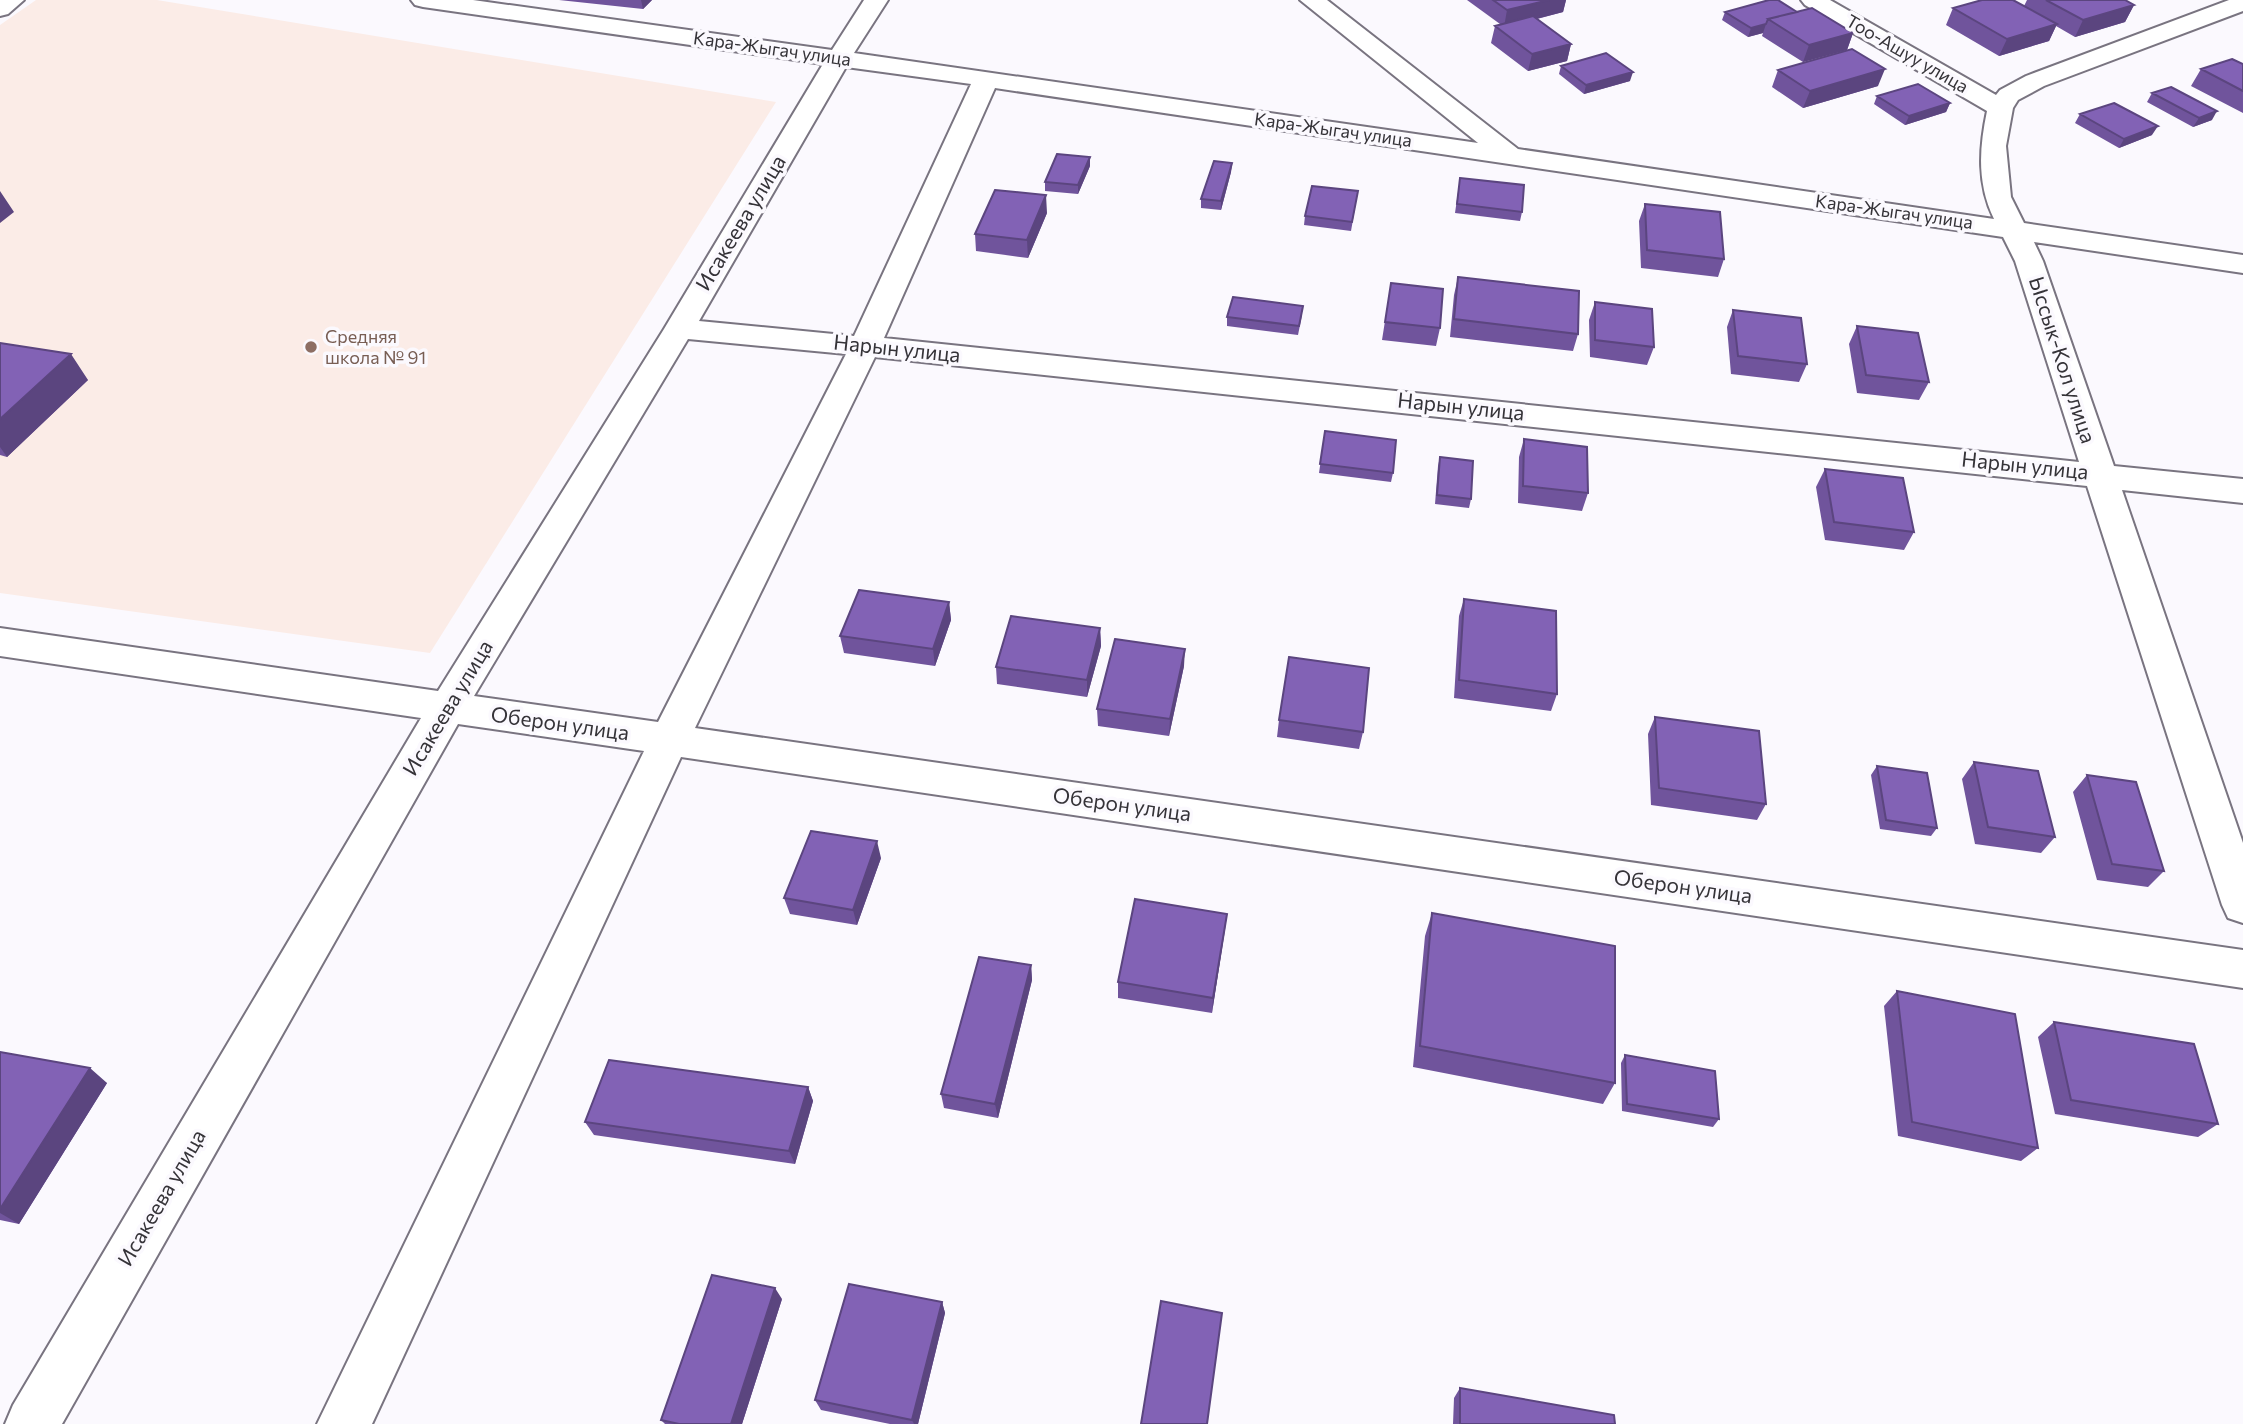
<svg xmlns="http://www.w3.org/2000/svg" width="2243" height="1424" viewBox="0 0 2243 1424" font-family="Commissioner,sans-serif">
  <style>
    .education { fill: #fbece7 }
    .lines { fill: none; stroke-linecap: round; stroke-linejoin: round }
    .minor-casing { stroke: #797480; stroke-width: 4 }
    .minor { fill: #fff; fill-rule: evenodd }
    .wall { fill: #70549c }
    .shaded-wall { fill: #5b457f }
    .building { fill: #8262b5; stroke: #5b457f; stroke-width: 2 }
    .education-dot { fill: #8d6e63; stroke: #fbf9fe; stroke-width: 2.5 }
    .labels { text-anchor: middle; stroke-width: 7; stroke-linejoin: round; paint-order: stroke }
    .far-street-label { font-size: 18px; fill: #353338; stroke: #fbf9fe }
    .far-education-label { font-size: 18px; fill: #785e54; stroke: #fbf9fe; text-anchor: start }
    .street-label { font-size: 21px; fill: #353338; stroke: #fbf9fe }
  </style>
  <rect width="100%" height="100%" fill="#fbf9fe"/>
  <path class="education" d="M36,0H157L776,102L430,653L0,593V25Z"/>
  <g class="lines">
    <g class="minor-casing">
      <path id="minor" d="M0,0H24L8,14L0,16Z
        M411,0H473L832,50L864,0H888L854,53L1478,143L1300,0H1327L1518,149L1994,219C1977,184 1979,149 1987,111L1805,5L1801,0H1830L1996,95L2000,90L2026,76L2229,0H2243V11L2044,86L2018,100L2013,108L2006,146L2011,197L2024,223L2243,255V273L2034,242L2043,261L2114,466L2243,479V503L2122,490L2243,843V923L2228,918L2222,905L2087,486L875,357L695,728L2243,950V988L681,757L372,1424H317L644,751L458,724L62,1424H5L13,1405L421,718L0,656V628L438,691L664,329L823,64L423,7L415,5ZM846,67L971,84L854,336L699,321ZM995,88L2003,237L2015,261L2079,462L884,338ZM688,339L846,354L658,722L474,696Z"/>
    </g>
    <use href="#minor" class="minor"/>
  </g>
  <path class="wall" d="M559,0H652L643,9Z
    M1467,0H1566L1563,12L1537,19L1571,44L1567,61L1528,71L1491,43L1495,26L1500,24Z
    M2027,0H2125L2134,5L2125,22L2075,37L2056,26L2049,41L1999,56L1946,25L1953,8L2024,6Z
    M1725,12H1797L1853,33L1847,50L1803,62L1762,36L1763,33L1748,37L1722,20Z
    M2243,64V113L2191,86L2201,69Z
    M1561,66L1630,81L1584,94L1559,74Z
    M1778,70L1878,86L1803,108L1772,87Z
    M2152,93L2212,120L2193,127L2147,102Z
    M1877,96L1950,103L1946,112L1905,125L1874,104Z
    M2080,114L2152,135L2119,148L2075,123Z
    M1232,163L1231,172L1221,210L1201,208V199Z
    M1090,166L1078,194L1045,191V182Z
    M1460,178L1522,212L1520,221L1455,213Z
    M1358,191L1351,231L1304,225L1305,216Z
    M1645,204L1724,259L1718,277L1641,268L1639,221Z
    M1047,213L1028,258L976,251L975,234Z
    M1458,277L1578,334L1573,351L1450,337L1454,295Z
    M1391,283L1440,328L1436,346L1382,340Z
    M1595,302L1654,347L1647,365L1590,357L1589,320Z
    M1733,310L1807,364L1799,382L1731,374L1727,327Z
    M1302,315L1298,335L1227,326V317Z
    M1857,326L1929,382L1919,400L1857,393L1849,344Z
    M0,343L88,380L7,457L0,455Z
    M1325,431L1393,473L1391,482L1319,473Z
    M1524,439L1588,493L1582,511L1518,503L1519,457Z
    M1440,457L1471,499L1469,508L1435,504L1438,466Z
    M1825,469L1914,532L1904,550L1825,540L1816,487Z
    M1464,599L1557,694L1551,711L1454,698L1459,616Z
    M949,602L951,620L935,666L844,653L840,636Z
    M1100,628L1101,646L1087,697L997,684L996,667Z
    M1184,666L1169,736L1098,726L1097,709Z
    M1655,717L1766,804L1757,820L1651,805L1648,734Z
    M1279,720L1363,732L1359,749L1277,737Z
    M1974,762L2055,837L2041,853L1975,844L1962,779Z
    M1877,766L1937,828L1931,836L1880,829L1871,775Z
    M2087,775L2164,871L2148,887L2097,880L2073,792Z
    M881,858L857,925L790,914L784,898Z
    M1432,913L1615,1083L1603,1104L1413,1067L1425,936Z
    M1227,914L1212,1013L1118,998V982Z
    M1031,965L1032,980L998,1118L944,1108L941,1094Z
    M1897,991L2038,1148L2021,1161L1898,1136L1884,1006Z
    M2054,1022L2218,1124L2198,1137L2055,1114L2038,1037Z
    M0,1052L107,1083L19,1224L0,1220Z
    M1625,1055L1719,1119L1713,1127L1622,1111L1621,1063Z
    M808,1087L813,1101L795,1164L594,1135L585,1122Z
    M782,1299L742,1424H665L661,1420Z
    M942,1302L945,1313L918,1424H890L821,1410L815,1400Z
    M1460,1388L1615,1424H1453L1454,1398Z"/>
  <path class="shaded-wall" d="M641,0H652L643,9Z
    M1549,0H1566L1563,12L1504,27L1507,10Z
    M2134,5L2125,22L2075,37L2083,20Z
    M1766,24L1763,33L1748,37L1751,28Z
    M2057,24L2049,41L1999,56L2007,39Z
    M1853,33L1847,50L1803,62L1809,45Z
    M1571,44L1567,61L1528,71L1532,54Z
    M1885,69L1878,86L1803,108L1810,91Z
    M1633,72L1630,81L1584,94L1586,85Z
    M1950,103L1946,112L1905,125L1909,116Z
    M2217,111L2212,120L2193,127L2199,118Z
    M2158,126L2152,135L2119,148L2124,139Z
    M1090,157V166L1078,194V185Z
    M1232,163L1231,172L1221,210V201Z
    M0,191L14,212L0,223Z
    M1046,195L1047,213L1028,258L1027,240Z
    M71,354L88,380L7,457L0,447V419Z
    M949,602L951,620L935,666L933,649Z
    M1100,628L1101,646L1087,697V680Z
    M1185,649L1184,666L1169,736L1170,719Z
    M877,841L881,858L857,925L853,910Z
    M1227,914L1225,930L1212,1013L1213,998Z
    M1031,965L1032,980L998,1118L995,1104Z
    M90,1068L107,1083L19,1224L0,1213V1209Z
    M808,1087L813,1101L795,1164L789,1151Z
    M775,1288L782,1299L742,1424H731Z
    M942,1302L945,1313L918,1424H914L912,1420Z"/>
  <path class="building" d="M1493,0H1549L1507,10Z
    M1769,0H1778L1797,12L1768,19L1766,24L1751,28L1725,12Z
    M1982,0H2013L2057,24L2007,39L1953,8Z
    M2046,0H2125L2134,5L2083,20Z
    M1812,8L1853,33L1809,45L1768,19Z
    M1533,16L1571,44L1532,54L1495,26Z
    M1852,49L1885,69L1810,91L1778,70Z
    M1606,53L1633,72L1586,85L1561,66Z
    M2232,59L2243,64V91L2201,69Z
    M1918,84L1950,103L1909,116L1877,96Z
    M2171,87L2217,111L2199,118L2152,93Z
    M2114,103L2158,126L2124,139L2080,114Z
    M1057,154L1090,157L1078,185L1045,182Z
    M1214,161L1232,163L1221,201L1201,199Z
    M1460,178L1524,185L1522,212L1457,204Z
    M1312,186L1358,191L1352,222L1305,216Z
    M995,190L1046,195L1027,240L975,234Z
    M1645,204L1720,212L1724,259L1647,250Z
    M1458,277L1579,291L1578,334L1454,319Z
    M1391,283L1443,289L1440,328L1385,322Z
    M1233,297L1303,306L1299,326L1227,317Z
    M1595,302L1652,309L1654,347L1595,340Z
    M1733,310L1801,318L1807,364L1738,356Z
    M1857,326L1918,333L1929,382L1866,375Z
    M0,343L71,354L0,419Z
    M1325,431L1396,440L1393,473L1320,464Z
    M1524,439L1587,447L1588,493L1523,486Z
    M1440,457L1473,461L1471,499L1437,495Z
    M1825,469L1903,478L1914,532L1834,522Z
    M859,590L949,602L933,649L840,636Z
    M1464,599L1556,611L1557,694L1459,680Z
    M1011,616L1100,628L1087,680L996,667Z
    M1115,639L1185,649L1170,719L1097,709Z
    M1289,657L1369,668L1363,732L1279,720Z
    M1655,717L1759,731L1766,804L1659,788Z
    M1974,762L2038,771L2055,837L1988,827Z
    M1877,766L1927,773L1937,828L1886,820Z
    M2087,775L2136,782L2164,871L2112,864Z
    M811,831L877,841L853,910L784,898Z
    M1135,899L1227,914L1213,998L1118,982Z
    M1432,913L1615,946V1083L1420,1046Z
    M979,957L1031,965L995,1104L941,1094Z
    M1897,991L2015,1014L2038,1148L1912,1122Z
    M2054,1022L2194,1044L2218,1124L2071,1100Z
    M0,1052L90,1068L0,1209Z
    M1625,1055L1715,1071L1719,1119L1627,1104Z
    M609,1060L808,1087L789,1151L585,1122Z
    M712,1275L775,1288L731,1424H679L661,1420Z
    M849,1284L942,1302L912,1420L815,1400Z
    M1161,1301L1222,1313L1207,1424H1141Z
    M1460,1388L1614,1415L1615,1424H1460Z"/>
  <circle class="education-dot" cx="311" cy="347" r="7"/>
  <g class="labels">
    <g class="far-street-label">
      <text transform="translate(772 49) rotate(8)" y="6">Кара-Жыгач улица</text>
      <text transform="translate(1907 54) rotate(30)" y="6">Тоо-Ашуу улица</text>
      <text transform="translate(1333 130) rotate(8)" y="6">Кара-Жыгач улица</text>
      <text transform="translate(1894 212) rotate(8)" y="6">Кара-Жыгач улица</text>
    </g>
    <g class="far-education-label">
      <text x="325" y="343">Средняя<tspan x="325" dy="21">школа № 91</tspan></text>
    </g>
    <g class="street-label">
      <text transform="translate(741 223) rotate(-59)" y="7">Исакеева улица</text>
      <text transform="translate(897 349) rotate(6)" y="7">Нарын улица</text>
      <text transform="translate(2062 360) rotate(72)" y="7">Ыссык-Кол улица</text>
      <text transform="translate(1461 407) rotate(6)" y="7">Нарын улица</text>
      <text transform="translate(2025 466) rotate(6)" y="7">Нарын улица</text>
      <text transform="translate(448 708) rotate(-59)" y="7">Исакеева улица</text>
      <text transform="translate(560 724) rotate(8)" y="7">Оберон улица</text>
      <text transform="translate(1122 805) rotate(8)" y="7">Оберон улица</text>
      <text transform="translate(1683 887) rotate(8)" y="7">Оберон улица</text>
      <text transform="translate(162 1198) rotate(-60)" y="7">Исакеева улица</text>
    </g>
  </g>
</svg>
